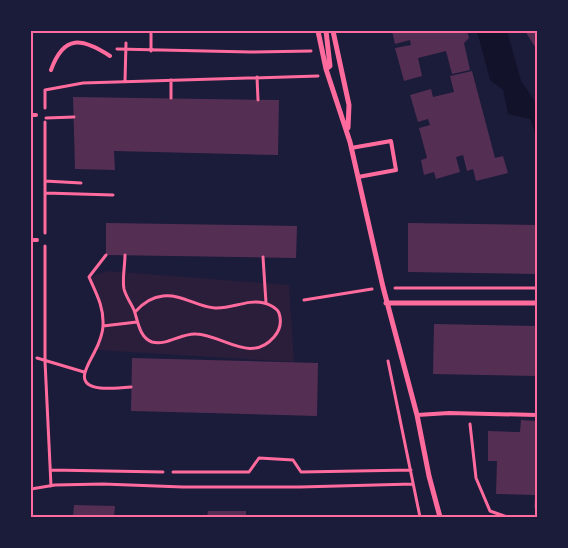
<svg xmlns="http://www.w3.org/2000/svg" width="568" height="548" viewBox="0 0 568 548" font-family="'Archivo Narrow',sans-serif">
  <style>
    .green { fill: #2a1e3b }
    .water { fill: #12122b }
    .building { fill: #542f53 }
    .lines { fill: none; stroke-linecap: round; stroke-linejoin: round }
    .path { stroke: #ff6b9d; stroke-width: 3 }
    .service { stroke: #ff6b9d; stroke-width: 4 }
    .minor { stroke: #ff6b9d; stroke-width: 5 }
    .neatline { fill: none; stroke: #ff6b9d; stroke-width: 2 }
  </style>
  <rect width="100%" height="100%" fill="#1b1b3a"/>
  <path class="green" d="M108,271L289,285L294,362L96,350C106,316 104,308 89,277Z"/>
  <path class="water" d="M477,31H507L521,81L537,104V138L530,119L508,114L503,90L490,80Z"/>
  <path class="building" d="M392,31H467L469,38L464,43L470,70L452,74L446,51L418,58L422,76L404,81L395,48L411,45L410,40L395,44Z
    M525,31H537V50Z
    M472,71L495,158L503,156L508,173L476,181L473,169L467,171L463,155L456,157L460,172L436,179L434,172L424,175L421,160L427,158L419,128L430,125L428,119L418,122L410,95L431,89L433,97L454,92L450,76Z
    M73,97L279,100L278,155L114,151L115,170L75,169Z
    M106,223L297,226L296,258L106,255Z
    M408,223L537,225V274L408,272Z
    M434,324L537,326V376L433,374Z
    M132,358L318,363L317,416L131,411Z
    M521,420L537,421V508H534L535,495L496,494L497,461H488V431L520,432Z
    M74,505L115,506L114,517H73Z
    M208,511H246V517H207Z"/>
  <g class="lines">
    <path class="path" d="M151,31V51
      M117,49L250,52L311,51
      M257,77L258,100
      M171,80V98
      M125,81L126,43
      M45,108V90L83,83L318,76
      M46,118L74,117
      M45,181V122
      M45,193L113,195
      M45,233V181L81,183
      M45,246V361L51,486
      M106,255L89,277C96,293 104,307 103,325C103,332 99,344 95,351C89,364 72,385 100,388C110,389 121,388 131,387
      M125,255C125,266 122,279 124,289C126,297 131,303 134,310C138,321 139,337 152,342C167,346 181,333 196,334C223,335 251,364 274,337C280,330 282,322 279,313C277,308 269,304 264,303C247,299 232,309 215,308C197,307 182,294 163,296C151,297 143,303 135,312
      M263,257L266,303
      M395,288H537
      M304,300L372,289
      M103,326L137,322
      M37,358L84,372
      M388,361L420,517
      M470,424L476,478L490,511L507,517
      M51,470L163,472
      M173,472H249L259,458L293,460L301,472L411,470
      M31,489L55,485L103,484L183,487H300L413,484"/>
    <path class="service" d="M51,70C64,34 82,38 110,56
      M31,115H36
      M351,148L391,141L396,170L358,177
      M31,240H37
      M417,415L449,413L537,415"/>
    <path class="minor" d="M318,31L326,69L350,142L383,287L417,415L429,476L440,517
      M333,31L349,105L348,128
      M326,69L330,66L326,31
      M386,303H537"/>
  </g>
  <rect width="568" height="548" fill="none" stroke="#1b1b3a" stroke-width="65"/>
  <rect x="32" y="32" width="504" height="484" class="neatline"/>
</svg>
